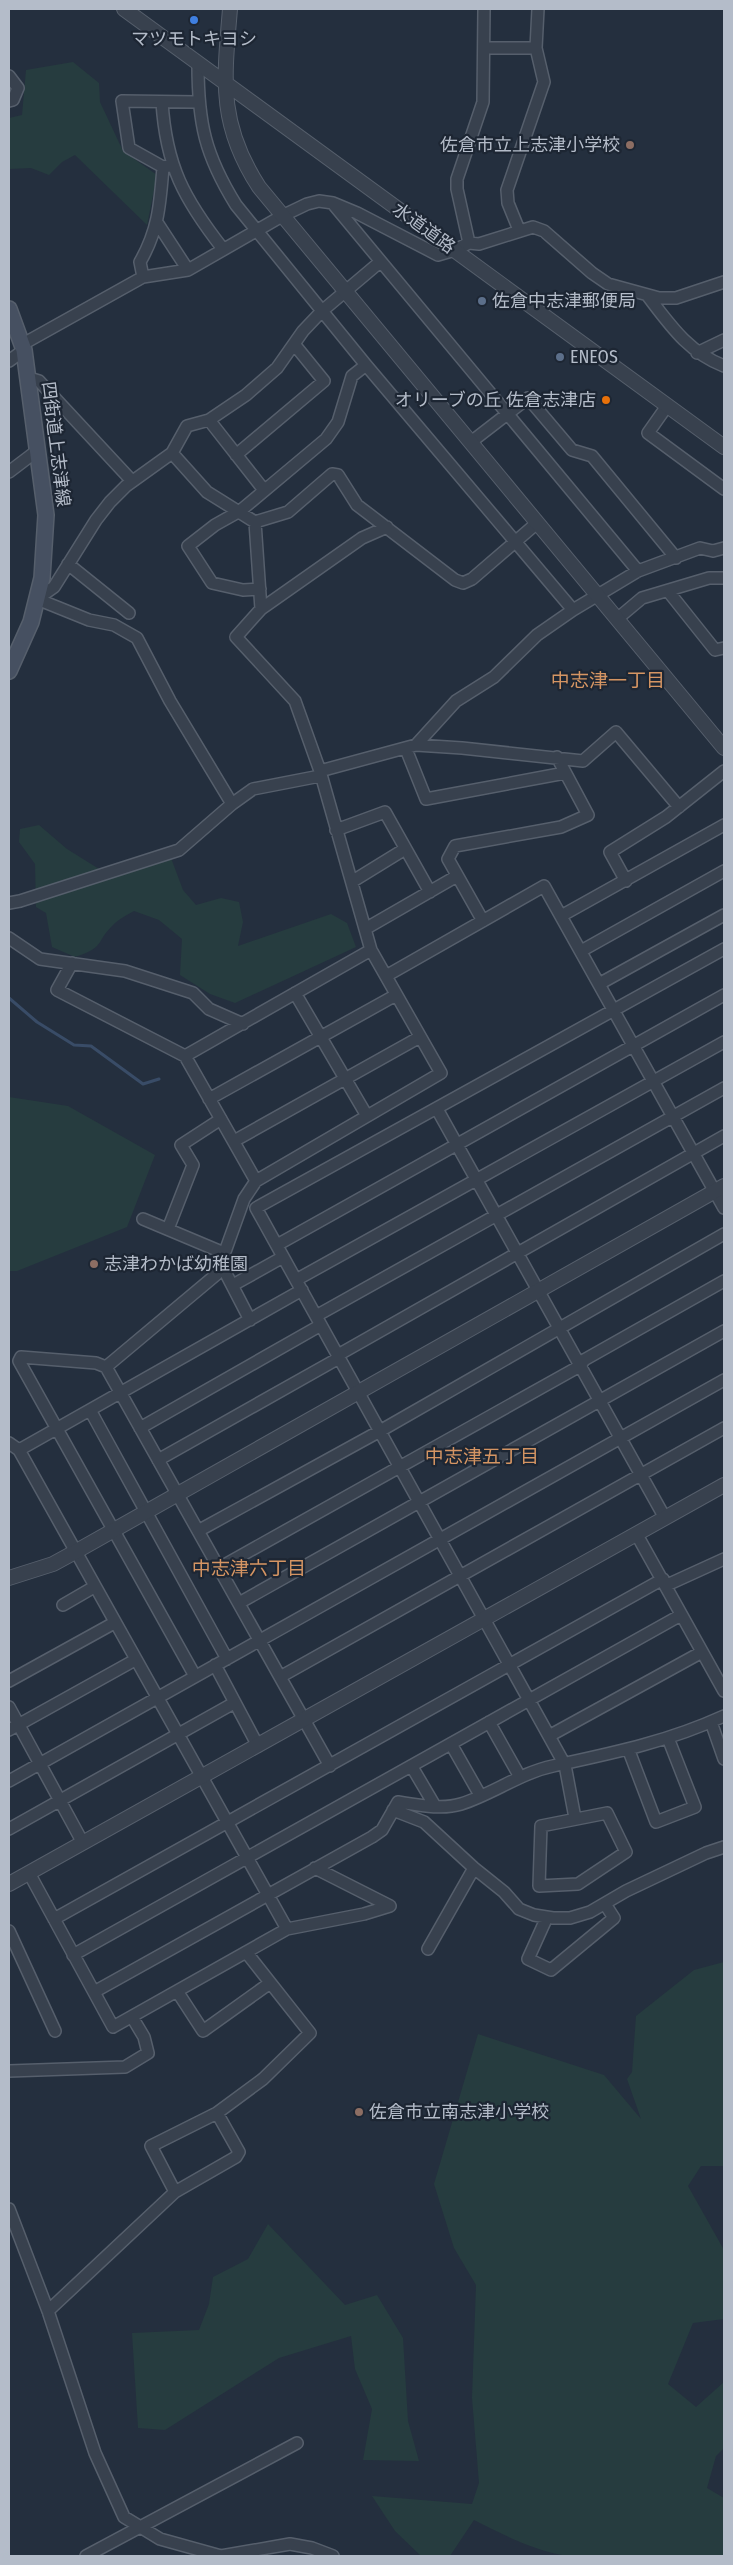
<svg xmlns="http://www.w3.org/2000/svg" width="733" height="2565" viewBox="0 0 733 2565" font-family="'Fira Sans Condensed','Noto Sans JP',sans-serif">
  <style>
    .green { fill: #263c3f }
    .lines { fill: none; stroke-linecap: round; stroke-linejoin: round }
    .stream { stroke: #394c67; stroke-width: 3 }
    .minor-casing { stroke: #565f6c; stroke-width: 14 }
    .tertiary-casing { stroke: #565f6c; stroke-width: 16 }
    .secondary-casing { stroke: #565f6c; stroke-width: 18 }
    .minor { stroke: #38414e; stroke-width: 11 }
    .tertiary { stroke: #38414e; stroke-width: 14 }
    .secondary { stroke: #465061; stroke-width: 15 }
    .shop-dot { fill: #3f7fe0; stroke: #1d2633; stroke-width: 2 }
    .education-dot { fill: #8d6e63; stroke: #1d2633; stroke-width: 2 }
    .service-dot { fill: #5c6f8a; stroke: #1d2633; stroke-width: 2 }
    .food-dot { fill: #e8710a; stroke: #1d2633; stroke-width: 2 }
    .labels { text-anchor: middle; stroke-width: 4.5; stroke-linejoin: round; paint-order: stroke }
    .poi-label { font-size: 18px; fill: #b4bcc9; stroke: #1d2633; text-anchor: start }
    .street-label { font-size: 18px; fill: #b4bcc9; stroke: #1d2633 }
    .neighbourhood-label { font-size: 19px; fill: #d59563; stroke: #1d2633 }
  </style>
  <rect width="100%" height="100%" fill="#242f3e"/>
  <path class="green" d="M73,62L99,83L100,102L123,151L157,175L147,225L75,155L62,162L49,175L31,168L9,169V118L22,115L26,70Z
    M39,825L67,849L112,877L171,858L183,890L196,905L221,898L239,902L243,922L238,946L331,914L347,923L356,947L235,1003L210,994L180,975L182,939L159,920L134,911C127,915 119,919 114,924C95,942 106,947 75,957L52,947L46,913L36,907L35,864L19,842L20,829Z
    M9,1097L68,1106L155,1155L127,1227L17,1271H9Z
    M724,1962V2166H701L688,2186L724,2250V2319L693,2323L668,2384L696,2407L724,2382V2448L716,2456L707,2488L724,2498V2556H568C534,2551 504,2535 474,2520L450,2556H421L395,2531L372,2496L472,2504L479,2483L472,2398L476,2285L454,2248L434,2184L478,2034L604,2075L641,2119L627,2079L632,2072L636,2016L694,1970Z
    M268,2224L345,2305L377,2295L403,2338L408,2421L419,2461L363,2460L372,2409L355,2369L351,2336L279,2358L165,2430L138,2428L132,2333L199,2330L209,2304L213,2277L248,2259Z"/>
  <g class="lines">
    <path class="stream" d="M9,998L37,1022L74,1045L91,1046L143,1084L159,1079"/>
    <g class="minor-casing">
      <path id="minor" d="M484,48H536
        M198,65C198,123 205,155 236,205L366,365L573,610
        M9,76L18,88L13,100L9,101
        M162,102C166,166 184,199 223,249
        M173,165L163,167L129,148L122,101L197,102
        M334,205L638,571
        M158,224L188,270
        M519,230L508,203L507,190L544,82L536,48L538,9
        M469,243L457,189V179L483,102L484,9
        M143,277L140,262C159,229 160,203 163,167
        M647,295C670,325 688,352 724,366
        M23,344L143,277L188,270L282,216L307,204L319,201L333,203L357,213L438,255L455,250L469,243L479,244L533,227L544,231L592,273L608,284L659,298H676L724,282
        M697,353L724,340
        M9,361L24,350
        M29,378L39,381L132,481
        M667,406L648,433L724,489
        M209,420L264,490
        M471,442L528,398L572,450L592,456L676,558
        M172,453L207,492L255,522L288,512L332,474L338,475L357,505L455,580L463,583L472,579L537,523
        M236,455L324,381L294,344
        M9,472L38,450
        M255,522L261,609
        M68,564L129,613
        M260,589L243,590L212,583L188,546L215,525L240,511L326,439L338,422L352,376L366,365
        M668,591L715,650L724,648
        M37,599L54,587L96,520L110,502L126,486L172,453L187,426L209,420L246,395L277,368L303,331L322,311L380,262
        M37,599L89,620L114,625L137,638L170,701L232,804
        M617,619L642,598L709,578H724
        M416,745L456,701L494,677L537,635L573,610L638,571L700,548L713,551L724,548
        M406,749L426,799L565,773
        M320,771L416,745L462,748L583,761L616,732L679,807
        M336,830L385,812L430,892
        M353,881L405,849
        M626,881L610,852L666,817L724,771
        M9,903L20,901L179,850L232,804L253,789L320,776
        M561,916L724,825
        M483,921L448,859L455,846L561,827L588,815L557,757
        M365,929L457,876
        M9,938L40,959L125,971L193,993L209,1009L243,1024
        M581,951L724,871
        M72,963L57,990L185,1056
        M386,976L544,886L724,1208
        M599,984L724,915
        M295,993L367,1116
        M209,1099L396,995
        M437,1109L665,1518
        M234,1141L420,1037
        M256,1181L185,1056L371,950
        M143,1219L224,1253
        M168,1229L193,1165L181,1145L221,1119
        M277,1245L724,995
        M221,1264L250,1320
        M296,1280L724,1042
        M233,1285L283,1257
        M316,1316L724,1088
        M338,1355L724,1136
        M106,1367L217,1274L244,1199L256,1181L441,1073L371,950L320,771L295,701L236,637L261,609L362,538L387,527
        M90,1410L227,1659
        M140,1428L321,1325
        M9,1443L19,1450L287,1929
        M19,1450L302,1290
        M158,1460L339,1358
        M198,1531L380,1431L724,1234
        M637,1535L724,1691
        M219,1568L580,1366L584,1360L724,1281
        M667,1585L724,1559
        M239,1603L724,1331
        M63,1605L94,1587
        M215,1665L258,1746
        M195,1676L19,1361L21,1357L96,1363L106,1367L330,1766
        M280,1677L724,1428
        M9,1681L114,1623
        M9,1707L83,1843
        M489,1722L520,1777
        M711,1722L724,1759
        M9,1730L135,1660
        M549,1736L702,1652
        M451,1744L480,1795
        M629,1751L656,1822L695,1807L668,1738
        M412,1767L435,1806
        M9,1781L724,1380
        M393,1810L424,1822L474,1868L504,1892L519,1909L534,1915L553,1918H570L590,1912L626,1891L706,1853L724,1847
        M607,1813L626,1852L578,1884L539,1886L541,1826Z
        M575,1818L565,1765L256,1208L724,949
        M9,1829L234,1703
        M29,1873L113,2027L287,1929L364,1914L390,1906L315,1868
        M547,1917L528,1959L551,1970L614,1918L605,1904
        M54,1919L663,1579
        M9,1931L55,2031
        M428,1949L474,1868
        M73,1955L681,1615
        M177,1991L203,2031L270,1983
        M94,1992L372,1837L382,1830L398,1802C418,1805 442,1810 461,1804C493,1794 520,1773 553,1766C613,1753 667,1742 724,1716
        M9,2071L125,2067L148,2053L144,2037L132,2017
        M175,2192L151,2146L217,2113L263,2079L310,2033L246,1952
        M9,2209L48,2311L95,2453L124,2517L160,2539L221,2556L290,2544L312,2548L333,2556
        M48,2311L175,2192L236,2157L239,2152L217,2113
        M86,2556L297,2443"/>
    </g>
    <g class="tertiary-casing">
      <path id="tertiary" d="M124,9L724,447
        M230,9C224,80 218,124 259,187L724,748
        M9,1578L53,1564L75,1552L724,1186
        M9,1884L724,1485"/>
    </g>
    <g class="secondary-casing">
      <path id="secondary" d="M9,309L24,350L46,515L42,578L31,622L9,671"/>
    </g>
    <use href="#minor" class="minor"/>
    <use href="#tertiary" class="tertiary"/>
    <use href="#secondary" class="secondary"/>
  </g>
  <circle class="shop-dot" cx="194" cy="20" r="5"/>
  <g class="education-dot">
    <circle cx="630" cy="145" r="5"/>
    <circle cx="94" cy="1264" r="5"/>
    <circle cx="359" cy="2112" r="5"/>
  </g>
  <g class="service-dot">
    <circle cx="482" cy="301" r="5"/>
    <circle cx="560" cy="357" r="5"/>
  </g>
  <circle class="food-dot" cx="606" cy="400" r="5"/>
  <g class="labels">
    <g class="poi-label">
      <text x="194" y="45" text-anchor="middle">マツモトキヨシ</text>
      <text x="620" y="151" text-anchor="end">佐倉市立上志津小学校</text>
      <text x="492" y="307">佐倉中志津郵便局</text>
      <text x="570" y="363">ENEOS</text>
      <text x="596" y="406" text-anchor="end">オリーブの丘 佐倉志津店</text>
      <text x="104" y="1270">志津わかば幼稚園</text>
      <text x="369" y="2118">佐倉市立南志津小学校</text>
    </g>
    <g class="street-label">
      <text transform="translate(424 228) rotate(36)" y="6">水道道路</text>
      <text transform="translate(56 444) rotate(83)" y="6">四街道上志津線</text>
    </g>
    <g class="neighbourhood-label">
      <text x="608" y="687">中志津一丁目</text>
      <text x="482" y="1463">中志津五丁目</text>
      <text x="249" y="1575">中志津六丁目</text>
    </g>
  </g>
  <rect width="733" height="2565" fill="none" stroke="#b4bcc9" stroke-width="20"/>
</svg>
